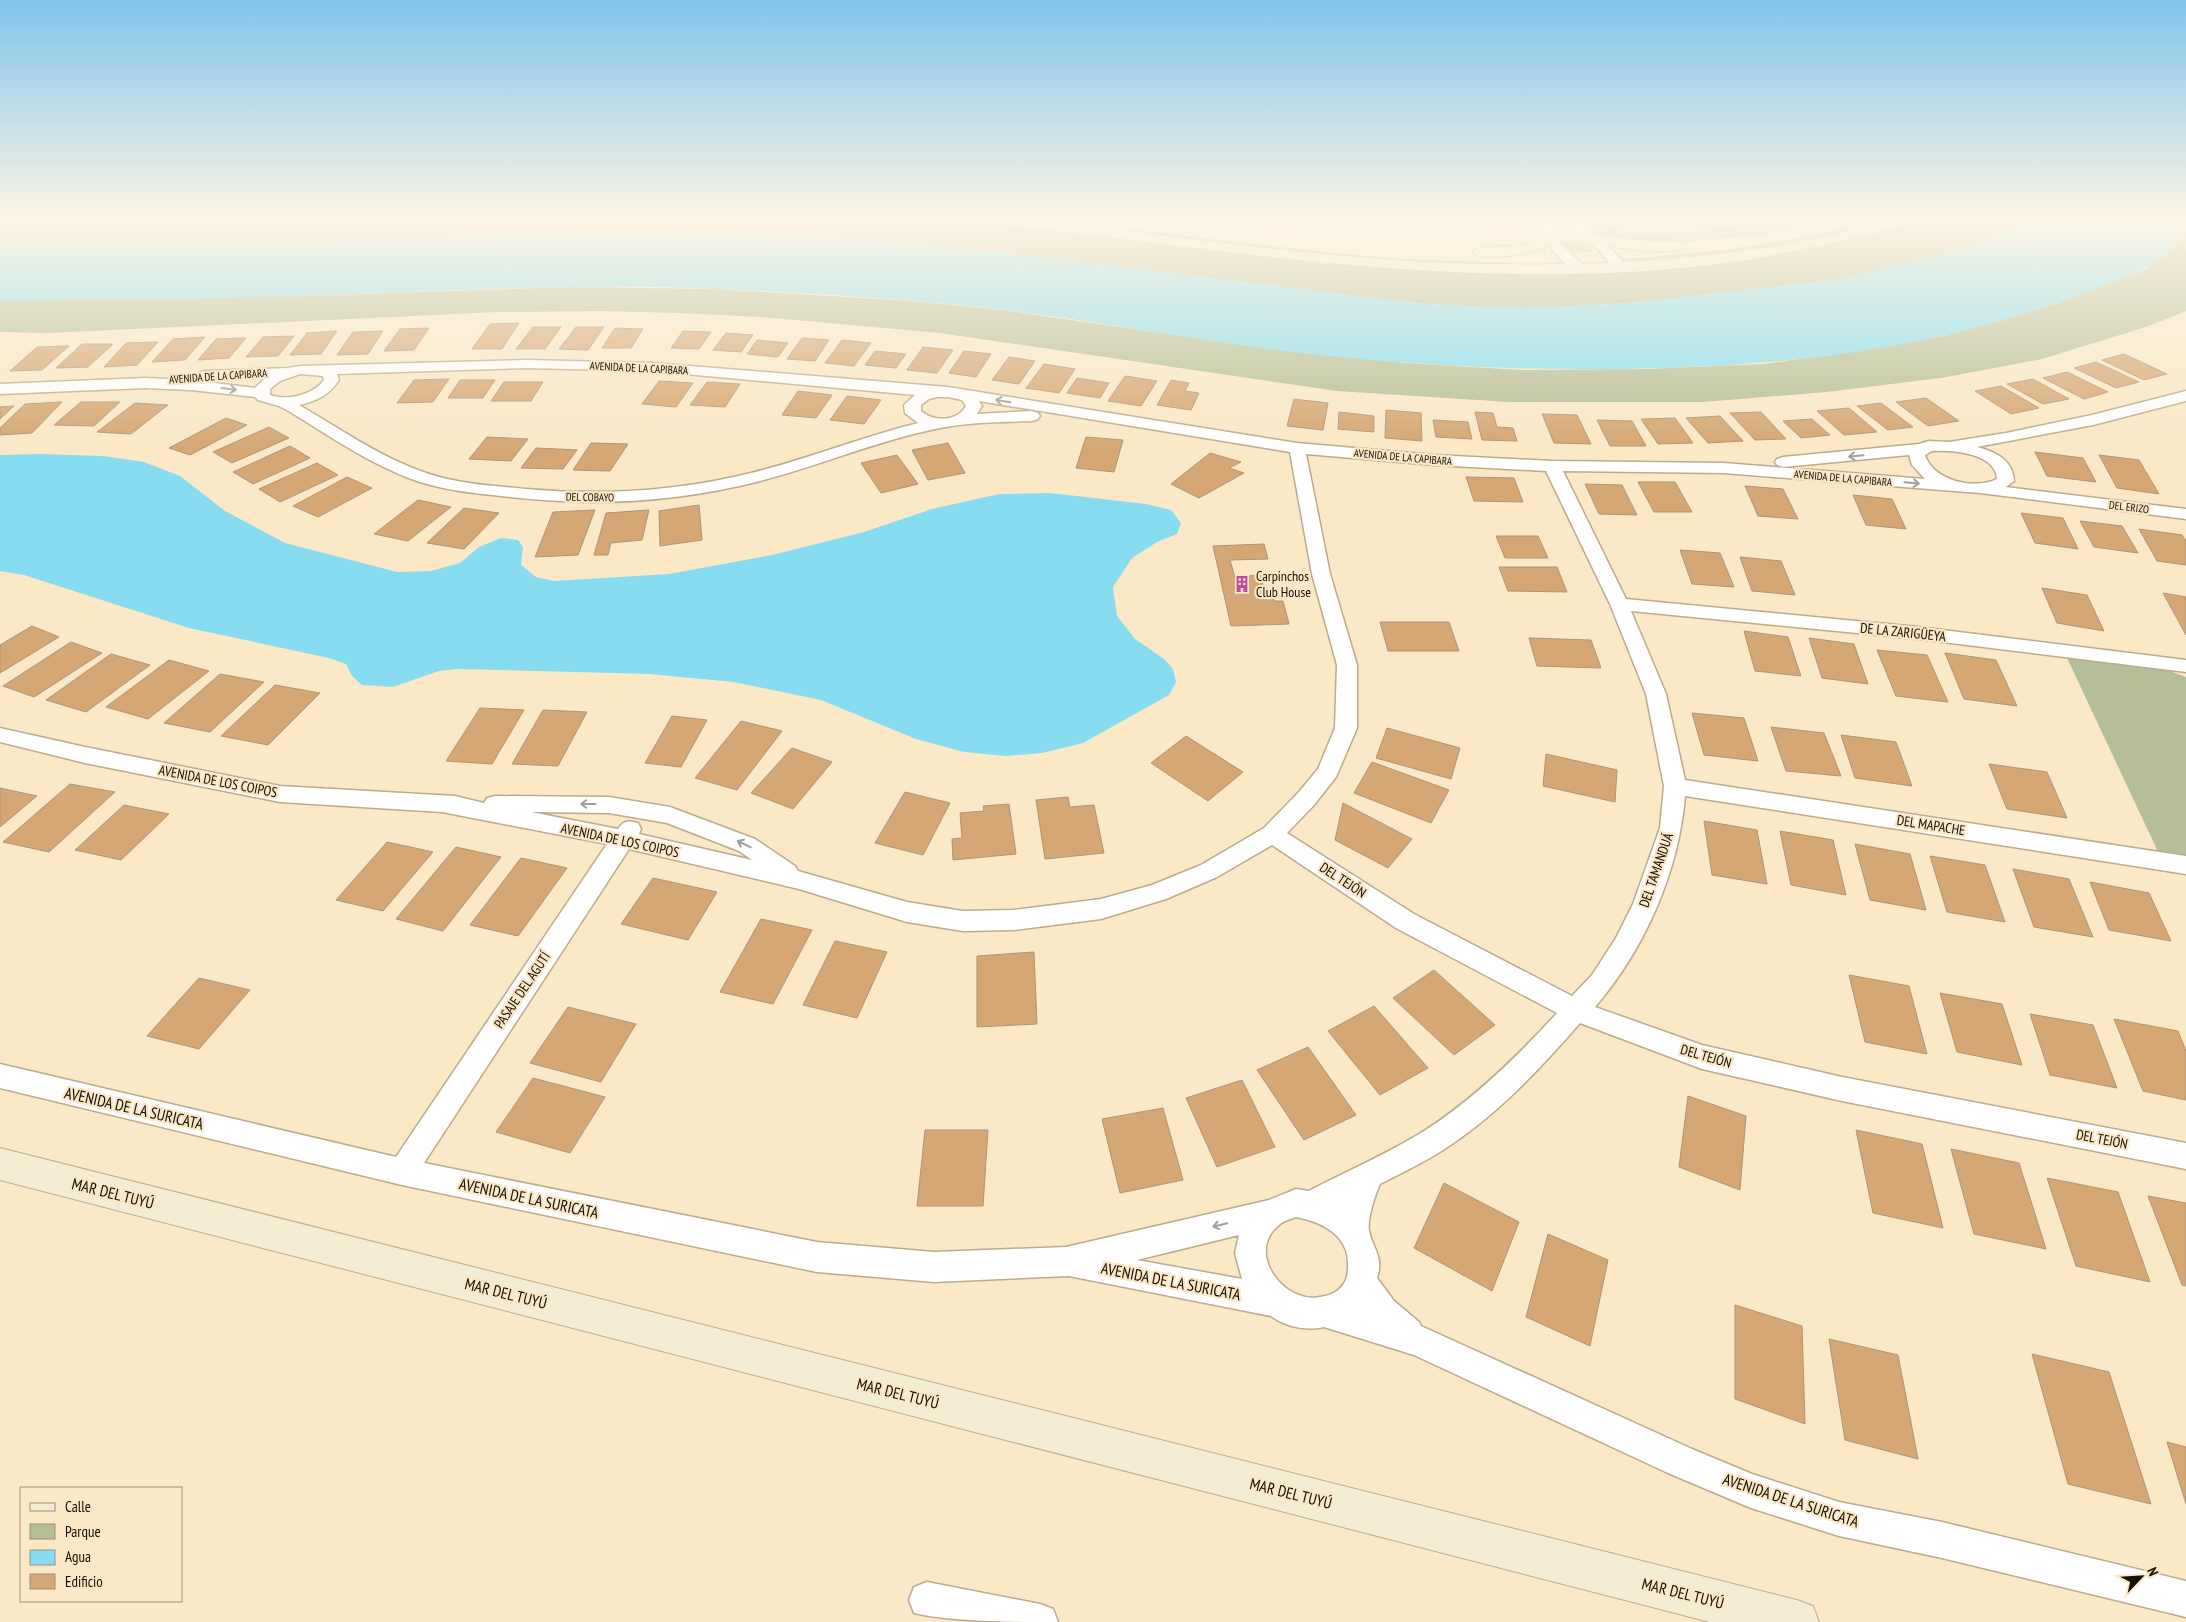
<svg xmlns="http://www.w3.org/2000/svg" width="2186" height="1622" viewBox="0 0 2186 1622" font-family="'PT Sans Narrow',sans-serif">
  <style>
    .green { fill: #b5be97 }
    .water { fill: #87dcf0 }
    .building { fill: #d5a774; stroke: #ae9479 }
    .lines { fill: none; stroke-linecap: round; stroke-linejoin: round }
    .street-casing { stroke: #bcab8b; stroke-width: 3 }
    .secondary-casing { stroke: #bcab8b; stroke-width: 2 }
    .street { fill: #fff; fill-rule: evenodd }
    .secondary { fill: #f5ecd4; fill-rule: evenodd }
    .oneway { stroke: #a19f9b }
    .labels { text-anchor: middle; stroke-width: 4.5; stroke-linejoin: round; paint-order: stroke }
    .far-street-label { font-size: 11px; fill: #140e04; stroke: #fae8c6 }
    .poi-label { font-size: 14px; fill: #140e04; stroke: #fae8c6; text-anchor: start }
    .street-label { font-size: 14px; fill: #140e04; stroke: #fae8c6 }
    .near-street-label { font-size: 16px; fill: #140e04; stroke: #fae8c6 }
  </style>
  <rect width="100%" height="100%" fill="#fae8c6"/>
  <path class="green" d="M0,221L124,223L238,221H967L1001,223L1315,263L1461,273H1535L1773,255L1882,233L1916,221H2021L1971,247L1844,279L1642,302L1560,307H1480L1414,303L1032,256L829,236L686,231L506,234L322,245L159,243L0,245Z
    M1032,221H1061L1333,253L1398,259L1515,263L1487,265L1399,262L1281,251Z
    M1578,221H1602C1622,246 1742,225 1774,221C1795,218 1818,221 1839,221L1762,235L1665,244L1589,234Z
    M1870,221H1887C1814,243 1738,253 1662,258C1651,258 1631,263 1621,259C1705,253 1789,244 1870,221Z
    M2186,230V311L2149,326L2042,359L1941,378L1826,392L1703,402H1510L1337,391L940,333L761,317L679,313L602,311L498,312L48,333L0,332V301L306,296L569,287L715,289L912,301L1002,310L1287,351L1406,363L1521,370L1646,369L1763,364L1857,351L1943,336L2056,304L2147,269L2181,239Z
    M1570,241L1589,246L1592,252L1572,253L1562,246L1564,242Z
    M2067,658L2164,669L2186,677V860L2160,856Z"/>
  <path class="water" d="M1214,221H1488L1479,226L1464,229L1397,225L1312,226Z
    M1602,221H1775L1717,229L1651,233L1618,230L1606,225Z
    M2021,221H2186C2182,262 2116,281 2082,294C1932,352 1769,368 1609,369C1501,370 1392,364 1285,351C1188,339 1093,320 996,309C904,299 810,293 717,289C586,283 455,291 325,295C217,299 108,300 0,301V245L159,243L322,245L337,241L506,234L686,231L829,236L1032,256L1414,303L1480,307H1560L1642,302L1844,279L1971,247Z
    M40,454L103,456L144,462L180,476L225,511L285,543L397,572L431,571L460,563L479,547L501,538L518,540L523,547L521,565L536,577L554,581L669,574L772,555L864,532L932,509L999,494L1050,493L1146,504L1171,510L1181,523L1177,534L1157,542L1132,558L1113,587L1117,616L1135,639L1164,659L1173,669L1176,682L1169,695L1083,743L1042,753L1006,756L964,752L916,739L821,700L734,682L650,674L457,669L439,671L393,687L362,685L352,676L346,664L329,658L189,628L24,575L0,571V455Z"/>
  <path class="building" d="M519,323L502,349H472L490,324Z
    M533,327H561L545,349H516Z
    M576,327H604L588,350L559,349Z
    M429,328L414,350L384,351L400,329Z
    M615,328L643,329L631,348H602Z
    M337,331L321,354L290,355L307,333Z
    M383,331L368,354L337,355L353,332Z
    M683,331L711,332L699,349L671,348Z
    M726,333L753,335L741,352L713,350Z
    M294,336L278,356L246,357L263,337Z
    M205,337L185,360L152,362L173,339Z
    M246,338L229,358L198,360L216,339Z
    M802,338L829,340L815,361L787,359Z
    M757,340L788,343L778,357L747,354Z
    M842,340L871,343L854,366L825,363Z
    M158,342L137,365L104,367L126,343Z
    M82,344H113L88,367L56,368Z
    M69,346L42,370L10,371L37,347Z
    M923,347L953,350L937,373L907,370Z
    M875,351L906,354L896,368L865,365Z
    M964,351L991,354L976,377L949,373Z
    M2124,354L2167,374L2144,380L2102,360Z
    M1009,357L1035,361L1019,384L992,380Z
    M2096,362L2139,382L2116,388L2074,368Z
    M1044,364L1075,369L1059,393L1026,388Z
    M2067,372L2108,392L2084,399L2043,378Z
    M1125,376L1157,381L1141,406L1108,401Z
    M1077,378L1109,383L1100,398L1067,393Z
    M449,379L433,402L397,403L414,380Z
    M2033,379L2069,399L2043,404L2007,384Z
    M460,380H495L483,398H448Z
    M1171,380L1189,383L1185,391L1199,393L1191,410L1157,405Z
    M659,381L693,383L676,407L642,404Z
    M504,382H543L531,401H491Z
    M707,382L740,384L725,407L690,405Z
    M2001,386L2039,408L2011,414L1975,391Z
    M798,391L832,395L816,418L782,415Z
    M847,396L881,400L864,424L830,420Z
    M1926,398L1959,421L1928,426L1896,402Z
    M1294,399L1328,403L1323,430L1287,426Z
    M62,402L32,433L0,435V428L25,404Z
    M81,402H120L94,426L54,425Z
    M135,403L168,405L131,434L97,432Z
    M1881,403L1913,427L1888,430L1857,406Z
    M14,406L0,419V407Z
    M1849,408L1877,432L1844,435L1817,411Z
    M1386,410L1421,413L1422,441L1385,438Z
    M1339,412L1374,416V432L1338,429Z
    M1475,412L1493,413L1497,427L1513,428L1517,441L1482,440Z
    M1761,412L1786,439L1755,440L1730,413Z
    M1542,414L1577,415L1591,444L1554,443Z
    M1720,416L1743,441L1708,443L1686,418Z
    M226,418L247,425L190,455L169,448Z
    M1675,418L1693,443L1658,444L1641,419Z
    M1812,419L1830,435L1801,438L1783,421Z
    M1433,420L1468,422L1472,439L1436,437Z
    M1597,420L1632,421L1646,446H1610Z
    M269,427L289,438L232,463L213,452Z
    M487,437L528,439L511,461L469,459Z
    M1086,437L1123,440L1114,472L1076,468Z
    M591,443L628,444L610,471L573,470Z
    M948,443L965,473L928,480L912,450Z
    M290,446L310,458L253,484L233,472Z
    M536,448L577,450L563,469L521,468Z
    M2035,452L2083,458L2096,482L2047,476Z
    M1210,453L1241,462L1229,468L1244,473L1199,498L1171,484Z
    M897,455L918,484L881,493L861,463Z
    M2099,455L2139,460L2159,494L2117,488Z
    M317,463L338,475L280,502L259,489Z
    M347,477L372,488L318,517L293,506Z
    M1466,477L1514,478L1523,502L1474,501Z
    M1638,482H1675L1692,512H1654Z
    M1585,484L1622,485L1637,515L1599,514Z
    M1745,486L1783,489L1798,519L1758,516Z
    M1853,495L1892,499L1906,529L1866,525Z
    M418,500L451,507L408,541L374,534Z
    M699,505L702,540L660,546L659,511Z
    M464,508L499,513L464,549L427,543Z
    M595,510L578,555L535,557L553,512Z
    M649,510L642,540L611,543L608,555H594L606,513Z
    M2021,513L2063,518L2078,549L2035,543Z
    M2080,521L2122,526L2138,553L2094,547Z
    M2139,529L2182,535L2186,541V565L2157,561Z
    M1496,536H1538L1548,558H1505Z
    M1264,544L1268,559L1230,560L1235,577L1260,575L1265,592H1272L1274,601H1283L1289,624L1231,626L1213,546Z
    M1680,550L1720,553L1734,587L1692,584Z
    M1740,557L1781,561L1795,595L1752,591Z
    M1499,567H1557L1567,592L1508,591Z
    M2042,588L2087,595L2104,631L2057,623Z
    M2163,593L2186,597V635Z
    M1380,622H1449L1459,651H1388Z
    M32,626L59,637L0,673V645Z
    M1744,631L1788,637L1801,676L1755,671Z
    M1529,638L1591,640L1601,668L1537,666Z
    M1809,638L1854,644L1868,684L1822,678Z
    M71,642L102,653L34,697L3,686Z
    M1877,650L1927,655L1948,702L1896,696Z
    M1945,653L1996,660L2017,706L1964,699Z
    M111,654L150,665L86,712L46,700Z
    M169,660L209,671L148,719L106,707Z
    M220,674L264,682L210,732L164,723Z
    M275,685L320,693L268,745L221,736Z
    M480,708L524,710L492,764L446,761Z
    M543,710L587,712L558,766L512,764Z
    M1692,713L1744,718L1758,761L1704,755Z
    M672,716L707,720L681,767L645,763Z
    M741,721L782,731L737,790L695,778Z
    M1771,727L1824,733L1841,776L1786,771Z
    M1387,728L1460,748L1451,779L1376,758Z
    M1841,735L1896,742L1912,786L1855,778Z
    M1186,736L1243,772L1208,801L1151,763Z
    M792,748L832,762L793,809L751,793Z
    M1546,754L1617,770L1615,802L1543,786Z
    M1372,762L1449,790L1431,823L1354,793Z
    M1989,764L2047,772L2067,818L2007,809Z
    M70,784L115,792L49,852L3,842Z
    M0,788L37,796L0,827Z
    M905,792L950,803L923,855L875,843Z
    M1068,797L1070,807L1094,805L1104,853L1045,859L1036,800Z
    M1343,803L1412,839L1388,868L1335,840Z
    M1009,804L1016,854L953,860L952,839L962,838L960,813L984,811L983,806Z
    M124,805L169,814L121,860L75,850Z
    M1704,821L1757,830L1767,884L1712,875Z
    M1780,831L1833,840L1846,895L1791,885Z
    M387,842L433,852L383,911L336,900Z
    M1855,844L1910,854L1926,910L1870,900Z
    M456,847L501,857L443,931L396,919Z
    M1930,856L1985,865L2005,922L1947,912Z
    M521,858L567,868L518,936L470,925Z
    M2013,869L2069,879L2093,937L2034,927Z
    M653,878L717,892L688,940L621,924Z
    M2090,882L2149,893L2171,941L2109,930Z
    M761,919L812,930L773,1004L720,992Z
    M835,941L887,952L857,1018L803,1005Z
    M1034,952L1037,1024L977,1027V956Z
    M1434,970L1495,1025L1454,1055L1393,998Z
    M1849,975L1909,986L1927,1054L1865,1042Z
    M199,978L250,990L199,1049L147,1036Z
    M1940,993L2002,1004L2022,1065L1957,1052Z
    M1374,1006L1428,1068L1380,1095L1328,1031Z
    M568,1007L636,1024L601,1082L530,1063Z
    M2030,1014L2093,1025L2117,1088L2050,1075Z
    M2114,1019L2178,1031L2186,1051V1100L2143,1091Z
    M1308,1047L1356,1115L1304,1140L1257,1070Z
    M533,1078L605,1097L570,1153L496,1132Z
    M1242,1080L1275,1147L1217,1167L1186,1098Z
    M1688,1096L1746,1116L1740,1190L1679,1167Z
    M1163,1108L1183,1180L1120,1193L1102,1119Z
    M925,1130H988L983,1206H917Z
    M1856,1130L1922,1144L1943,1228L1873,1213Z
    M1951,1149L2019,1163L2046,1249L1974,1234Z
    M2047,1178L2118,1192L2150,1282L2076,1266Z
    M1444,1183L1519,1222L1492,1291L1414,1248Z
    M2148,1196L2186,1203V1286L2182,1285Z
    M1548,1234L1608,1260L1590,1346L1526,1317Z
    M1735,1305L1802,1326L1805,1424L1735,1399Z
    M1829,1339L1898,1355L1918,1459L1845,1440Z
    M2032,1354L2109,1372L2151,1504L2068,1484Z
    M2167,1442L2186,1447V1504Z"/>
  <g class="lines">
    <g class="street-casing">
      <path id="street" d="M1542,221H1554L1560,243L1583,265L1585,268L1583,271H1573C1556,256 1545,245 1542,221Z
        M1565,221H1577L1604,241L1624,263L1625,266L1624,269H1614L1598,249L1573,231Z
        M527,360L653,363L948,387L1297,443L1434,455L1552,461L1724,463L1925,479L1912,465L1909,455L1783,467L1777,465L1775,462L1777,459L1783,457L1919,444L1929,441L1949,442L2006,433L2092,415L2186,391V401L2093,425L1977,447C1996,452 2013,460 2014,481L2006,487L2186,509V519L1980,493L1724,473L1563,471L1626,599L1918,627L2186,660V672L1918,639L1631,611L1666,694L1685,780L2186,856V874L1685,796C1679,871 1645,949 1595,1007L1702,1045L1842,1077L2186,1143V1169L1842,1101L1702,1069L1580,1023C1539,1070 1496,1116 1443,1150C1423,1163 1401,1173 1380,1184C1375,1195 1367,1219 1369,1231C1373,1249 1384,1257 1377,1278L1394,1301L1419,1322L1421,1326L1692,1449L1752,1474L1839,1502L1942,1522L2186,1581V1617L1942,1558L1839,1536L1751,1508L1668,1473L1414,1355L1324,1327C1306,1331 1286,1327 1271,1316L1069,1276L934,1282L817,1272L402,1185L0,1088V1064L396,1157L607,844L442,812L280,802L85,763L0,742V728L85,747L280,786L455,796L484,803L487,798L495,796L609,797L670,807L755,839L795,866L798,871L907,902L963,911L1014,910L1101,899L1152,885L1201,865L1264,828L1298,793L1318,769L1335,728L1337,665L1312,574L1290,452L979,401L982,406L977,414L1032,411L1038,413L1040,416L1038,419L1032,421C1000,422 967,422 935,429C876,441 819,466 760,481C675,503 588,507 501,496C472,493 444,490 417,481C369,464 330,436 287,410L279,406L258,400L255,397L191,390L145,388L0,394V384L145,378L191,380L255,388L266,377L205,379L200,378L198,375L200,372L205,371L288,368L300,366ZM527,368L653,371L915,395L904,405L905,413L918,423C862,437 808,459 751,473C678,491 601,496 526,489C494,486 460,484 429,474C381,458 342,430 299,405C317,401 329,395 339,380L337,374ZM300,374L323,376L324,380C313,395 288,401 270,395V389L280,381ZM938,397H948L962,400L966,406C957,422 934,422 921,411V405L929,399ZM1932,451C1952,450 1996,453 1997,479C1975,490 1933,481 1925,455ZM1306,454L1434,465L1546,471L1610,604L1646,694L1664,786L1660,828L1633,904L1616,938L1592,975L1572,996L1414,914L1287,833L1314,805L1336,777L1357,728V665L1330,574ZM531,812L609,813L667,823L739,851L752,860L639,834L641,829L638,823C628,820 623,821 618,829ZM1272,845L1396,928L1557,1013C1517,1057 1474,1099 1424,1131C1389,1153 1345,1172 1309,1191L1296,1189L1269,1200L1066,1247L934,1252L817,1242L424,1163L629,849L799,889L907,922L963,931L1014,930L1101,919L1166,899L1217,877ZM1296,1217C1323,1222 1350,1236 1348,1267C1348,1273 1347,1280 1343,1285C1337,1293 1330,1295 1320,1297C1283,1304 1245,1252 1279,1225C1283,1221 1291,1219 1296,1217ZM1239,1235L1235,1253L1242,1279L1137,1260Z
        M927,1582L1040,1604L1053,1609L1058,1622C1016,1622 952,1622 914,1613L909,1600L914,1587Z"/>
    </g>
    <g class="secondary-casing">
      <path id="secondary" d="M998,221C1075,221 1151,235 1227,244C1339,257 1451,267 1564,264C1633,263 1702,258 1770,247C1793,243 1816,239 1838,234C1863,228 1886,219 1910,221L1908,224C1840,242 1772,258 1702,266C1468,292 1237,251 1005,225L1000,224Z
        M1566,232C1593,233 1618,238 1644,241C1657,242 1671,240 1683,243L1686,246L1683,249C1649,258 1603,242 1566,241C1553,242 1551,246 1540,250C1521,256 1501,257 1481,257L1475,255L1473,252L1475,249L1481,247L1526,245L1545,235Z
        M0,1148L1797,1600L1813,1606L1819,1622H1710L0,1180Z"/>
    </g>
    <use href="#street" class="street"/>
    <use href="#secondary" class="secondary"/>
  </g>
  <defs><path id="oneway-shaft" d="M-6 0H5M1.5-3L5.5 0L1.5 3" fill="none" stroke-width="1.6" stroke-linecap="round" stroke-linejoin="round" transform="scale(1.25)"/></defs>
  <g class="oneway">
    <use href="#oneway-shaft" transform="translate(229 389) rotate(7)"/>
    <use href="#oneway-shaft" transform="translate(1003 401) rotate(-171)"/>
    <use href="#oneway-shaft" transform="translate(1856 456) rotate(175)"/>
    <use href="#oneway-shaft" transform="translate(1912 483) rotate(5)"/>
    <use href="#oneway-shaft" transform="translate(588 804) rotate(-180)"/>
    <use href="#oneway-shaft" transform="translate(744 844) rotate(-154)"/>
    <use href="#oneway-shaft" transform="translate(1220 1225) rotate(167)"/>
  </g>
  <linearGradient id="sky" x2="0" y2="1"><stop stop-color="#81c4eb"/><stop offset="0.49" stop-color="#fdf5e5"/><stop offset="1" stop-color="#fdf5e5" stop-opacity="0"/></linearGradient>
  <rect width="2186" height="448" fill="url(#sky)"/>
  <defs>
    <g id="building-bare" transform="scale(1.35)"><path d="M-4-6H4V6H1V3H-1V6H-4ZM-2.5-4.3h1.7v1.8h-1.7ZM.8-4.3h1.7v1.8H.8ZM-2.5-1h1.7V.8h-1.7ZM.8-1h1.7V.8H.8Z" fill="#bd4ca7" stroke="#fae8c6" stroke-width="2.5" paint-order="stroke"/></g>
  </defs>
  <g fill-rule="evenodd">
    <use href="#building-bare" x="1242" y="584"/>
  </g>
  <g class="labels">
    <g class="far-street-label">
      <text transform="translate(639 368) rotate(3)" y="4">AVENIDA DE LA CAPIBARA</text>
      <text transform="translate(218 376) rotate(-4)" y="4">AVENIDA DE LA CAPIBARA</text>
      <text transform="translate(1403 457) rotate(5)" y="4">AVENIDA DE LA CAPIBARA</text>
      <text transform="translate(1843 478) rotate(5)" y="4">AVENIDA DE LA CAPIBARA</text>
      <text transform="translate(590 497) rotate(1)" y="4">DEL COBAYO</text>
      <text transform="translate(2129 507) rotate(7)" y="4">DEL ERIZO</text>
    </g>
    <g class="poi-label">
      <text x="1256" y="581">Carpinchos<tspan x="1256" dy="16">Club House</tspan></text>
    </g>
    <g class="street-label">
      <text transform="translate(1903 632) rotate(6)" y="5">DE LA ZARIGÜEYA</text>
      <text transform="translate(218 781) rotate(11)" y="5">AVENIDA DE LOS COIPOS</text>
      <text transform="translate(1931 825) rotate(9)" y="5">DEL MAPACHE</text>
      <text transform="translate(620 840) rotate(12)" y="5">AVENIDA DE LOS COIPOS</text>
      <text transform="translate(1656 870) rotate(-71)" y="5">DEL TAMANDUÁ</text>
      <text transform="translate(1343 880) rotate(33)" y="5">DEL TEJÓN</text>
      <text transform="translate(522 990) rotate(-56)" y="5">PASAJE DEL AGUTÍ</text>
      <text transform="translate(1706 1056) rotate(16)" y="5">DEL TEJÓN</text>
      <text transform="translate(2102 1139) rotate(11)" y="5">DEL TEJÓN</text>
    </g>
    <g class="near-street-label">
      <text transform="translate(134 1108) rotate(13)" y="6">AVENIDA DE LA SURICATA</text>
      <text transform="translate(113 1193) rotate(14)" y="6">MAR DEL TUYÚ</text>
      <text transform="translate(529 1198) rotate(12)" y="6">AVENIDA DE LA SURICATA</text>
      <text transform="translate(1171 1281) rotate(11)" y="6">AVENIDA DE LA SURICATA</text>
      <text transform="translate(506 1293) rotate(14)" y="6">MAR DEL TUYÚ</text>
      <text transform="translate(898 1393) rotate(14)" y="6">MAR DEL TUYÚ</text>
      <text transform="translate(1291 1493) rotate(14)" y="6">MAR DEL TUYÚ</text>
      <text transform="translate(1791 1500) rotate(18)" y="6">AVENIDA DE LA SURICATA</text>
      <text transform="translate(1683 1593) rotate(14)" y="6">MAR DEL TUYÚ</text>
    </g>
  </g>
  <rect x="20" y="1487" width="162" height="115" fill="#fae8c6" stroke="#9e9178"/>
  <rect x="30" y="1503" width="25" height="8" fill="#f5ecd4" stroke="#9e9178"/>
  <text x="65" y="1512" font-size="15" fill="#140e04">Calle</text>
  <rect x="30" y="1524" width="25" height="15" fill="#b5be97" stroke="#9e9178"/>
  <text x="65" y="1537" font-size="15" fill="#140e04">Parque</text>
  <rect x="30" y="1550" width="25" height="15" fill="#87dcf0" stroke="#9e9178"/>
  <text x="65" y="1562" font-size="15" fill="#140e04">Agua</text>
  <rect x="30" y="1574" width="25" height="15" fill="#d5a774" stroke="#9e9178"/>
  <text x="65" y="1587" font-size="15" fill="#140e04">Edificio</text>
  <g transform="translate(2141 1577) rotate(65)" stroke="#fae8c6" stroke-width="4" paint-order="stroke">
  <path d="M0-4L9 19L0 12L-9 19Z" fill="#140e04"/>
  <text y="-8" font-size="14" font-weight="bold" text-anchor="middle" fill="#140e04">N</text>
  </g>
</svg>
